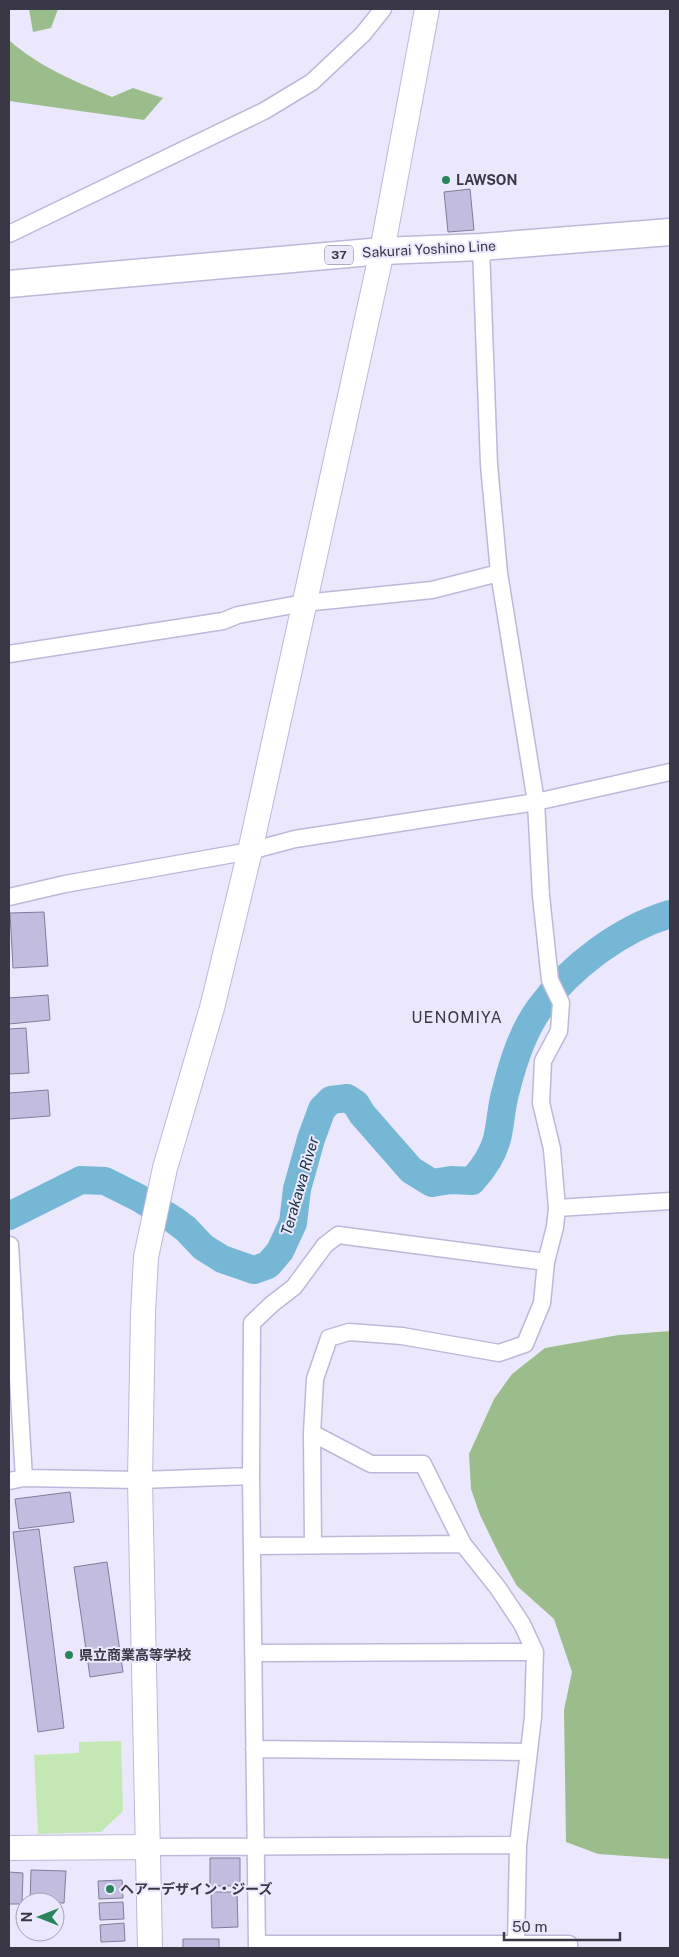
<svg xmlns="http://www.w3.org/2000/svg" width="679" height="1957" viewBox="0 0 679 1957" font-family="'Public Sans','Noto Sans JP',sans-serif">
  <style>
    .green { fill: #c4e8b4 }
    .forest { fill: #9bbd8b }
    .lines { fill: none; stroke-linecap: round; stroke-linejoin: round }
    .river { stroke: #76b7d5; stroke-width: 28 }
    .building { fill: #c2bdde; stroke: #817c9b }
    .street-casing { stroke: #bdb8d9; stroke-width: 19 }
    .secondary-casing { stroke: #bdb8d9; stroke-width: 26 }
    .primary-casing { stroke: #bdb8d9; stroke-width: 29 }
    .street { stroke: #fff; stroke-width: 16 }
    .secondary { stroke: #fff; stroke-width: 24 }
    .primary { stroke: #fff; stroke-width: 26 }
    .poi-dot { fill: #29845b; stroke: #ebe8fd; stroke-width: 2 }
    .labels { text-anchor: middle; stroke-width: 4; stroke-linejoin: round; paint-order: stroke }
    .shield { fill: #ebe8fd; stroke: #6f6d7d; stroke-width: 1 }
    .shield-label { font-size: 12px; font-weight: bold; fill: #3a3846 }
    .poi-label { font-size: 14px; font-weight: bold; fill: #3a3846; stroke: #ebe8fd; text-anchor: start }
    .street-label { font-size: 14px; fill: #3a3846; stroke: #ebe8fd }
    .water-label { font-size: 15px; font-style: italic; fill: #11303d; stroke: #ebe8fd }
    .quarter-label { font-size: 16px; letter-spacing: 1px; fill: #3a3846; stroke: #ebe8fd }
  </style>
  <rect width="100%" height="100%" fill="#ebe8fd"/>
  <path class="green" d="M121,1741L123,1811L101,1832L38,1834L34,1755L79,1753V1742Z"/>
  <path class="forest" d="M29,9H58L51,28L33,32Z
    M9,40C39,67 75,81 112,97L133,88L163,98L144,120L9,101Z
    M670,1331V1859L598,1854L566,1842L564,1710L572,1672L554,1619L517,1586L498,1552L480,1515L471,1489L469,1454L494,1399L512,1374L545,1348L619,1335Z"/>
  <g class="lines">
    <path class="river" d="M9,1216L81,1180L105,1181L139,1198L174,1220L186,1229L203,1247L222,1259L254,1270L268,1265L280,1251L293,1223L297,1189L311,1139L322,1109L331,1100L347,1098L356,1104L362,1114L411,1170L432,1183L451,1180L472,1181C482,1170 493,1154 497,1139C501,1123 501,1106 506,1090C513,1062 522,1033 539,1009C570,967 620,929 670,914"/>
  </g>
  <path class="building" d="M470,189L474,230L448,232L444,192Z
    M44,912L48,966L13,968L10,913Z
    M48,995L50,1020L9,1024V998Z
    M26,1028L29,1073L9,1074V1029Z
    M48,1090L50,1116L9,1119V1093Z
    M70,1492L74,1522L19,1529L15,1499Z
    M39,1529L64,1728L38,1732L13,1532Z
    M107,1562L123,1672L90,1677L74,1567Z
    M210,1858H240V1886H210Z
    M31,1870L66,1871L64,1903L30,1902Z
    M9,1872L23,1873L22,1904H9Z
    M122,1880L123,1898L99,1899L98,1881Z
    M211,1892H237L238,1927L212,1928Z
    M123,1902L124,1919L100,1920L99,1903Z
    M124,1923L125,1941L101,1942L100,1925Z
    M183,1939H219V1948H183Z"/>
  <g class="lines">
    <g class="street-casing">
      <path id="street" d="M9,234L264,111L312,82L363,34L383,9
        M9,654L223,621L238,615L304,603L432,590L499,573
        M9,897L65,884L250,851L295,839L536,802L670,772
        M557,1208L670,1201
        M9,1245H10L24,1478
        M312,1433L371,1464H423L463,1544
        M9,1481L24,1478L140,1480L251,1476
        M313,1545L312,1433L315,1379L329,1338L349,1332L402,1336L499,1353L525,1344L542,1303L546,1262L555,1227L557,1208L552,1149L541,1103L543,1061L559,1031L561,1003L550,980L541,896L536,802L499,573L489,465L481,247
        M252,1546L463,1544L498,1588L522,1624L535,1652L533,1717L518,1845L516,1944H569V1948
        M253,1653L535,1652
        M254,1749L529,1752
        M148,1847L518,1845
        M257,1944H516
        M257,1948L251,1476L252,1323L272,1304L294,1287L325,1245L338,1235L546,1262"/>
    </g>
    <g class="secondary-casing">
      <path id="secondary" d="M9,1848L148,1847
        M150,1948L140,1480L143,1313L146,1257L165,1168L212,1008L250,851L382,251L427,9"/>
    </g>
    <g class="primary-casing">
      <path id="primary" d="M9,284L382,251L481,247L670,232"/>
    </g>
    <use href="#street" class="street"/>
    <use href="#secondary" class="secondary"/>
    <use href="#primary" class="primary"/>
  </g>
  <g class="poi-dot">
    <circle cx="446" cy="180" r="5"/>
    <circle cx="69" cy="1655" r="5"/>
    <circle cx="110" cy="1889" r="5"/>
  </g>
  <g class="labels">
    <rect class="shield" x="325" y="245.5" width="28" height="19" rx="4"/>
    <g class="shield-label">
      <text x="339" y="259">37</text>
    </g>
    <g class="poi-label">
      <text x="456" y="185">LAWSON</text>
      <text x="79" y="1660">県立商業高等学校</text>
      <text x="120" y="1894">ヘアーデザイン・ジーズ</text>
    </g>
    <g class="street-label">
      <text transform="translate(429 249) rotate(-3)" y="5">Sakurai Yoshino Line</text>
    </g>
    <g class="water-label">
      <text transform="translate(300 1186) rotate(-74)" y="5">Terakawa River</text>
    </g>
    <g class="quarter-label">
      <text x="457" y="1023">UENOMIYA</text>
    </g>
  </g>
  <rect width="679" height="1957" fill="none" stroke="#3a3846" stroke-width="20"/>
  <g transform="translate(40 1917) rotate(270)"><circle r="24" fill="#ebe8fd" stroke="#a4a2b4"/>
  <path d="M0-4L9 19L0 12L-9 19Z" fill="#29845b"/>
  <text y="-8" font-size="14" font-weight="bold" text-anchor="middle" fill="#3a3846">N</text>
  </g>
  <path d="M504 1932v8h116v-8" fill="none" stroke="#3a3846" stroke-width="2.5"/>
  <text x="512" y="1932" font-size="15" fill="#3a3846" stroke="#ebe8fd" stroke-width="4" paint-order="stroke">50 m</text>
</svg>
